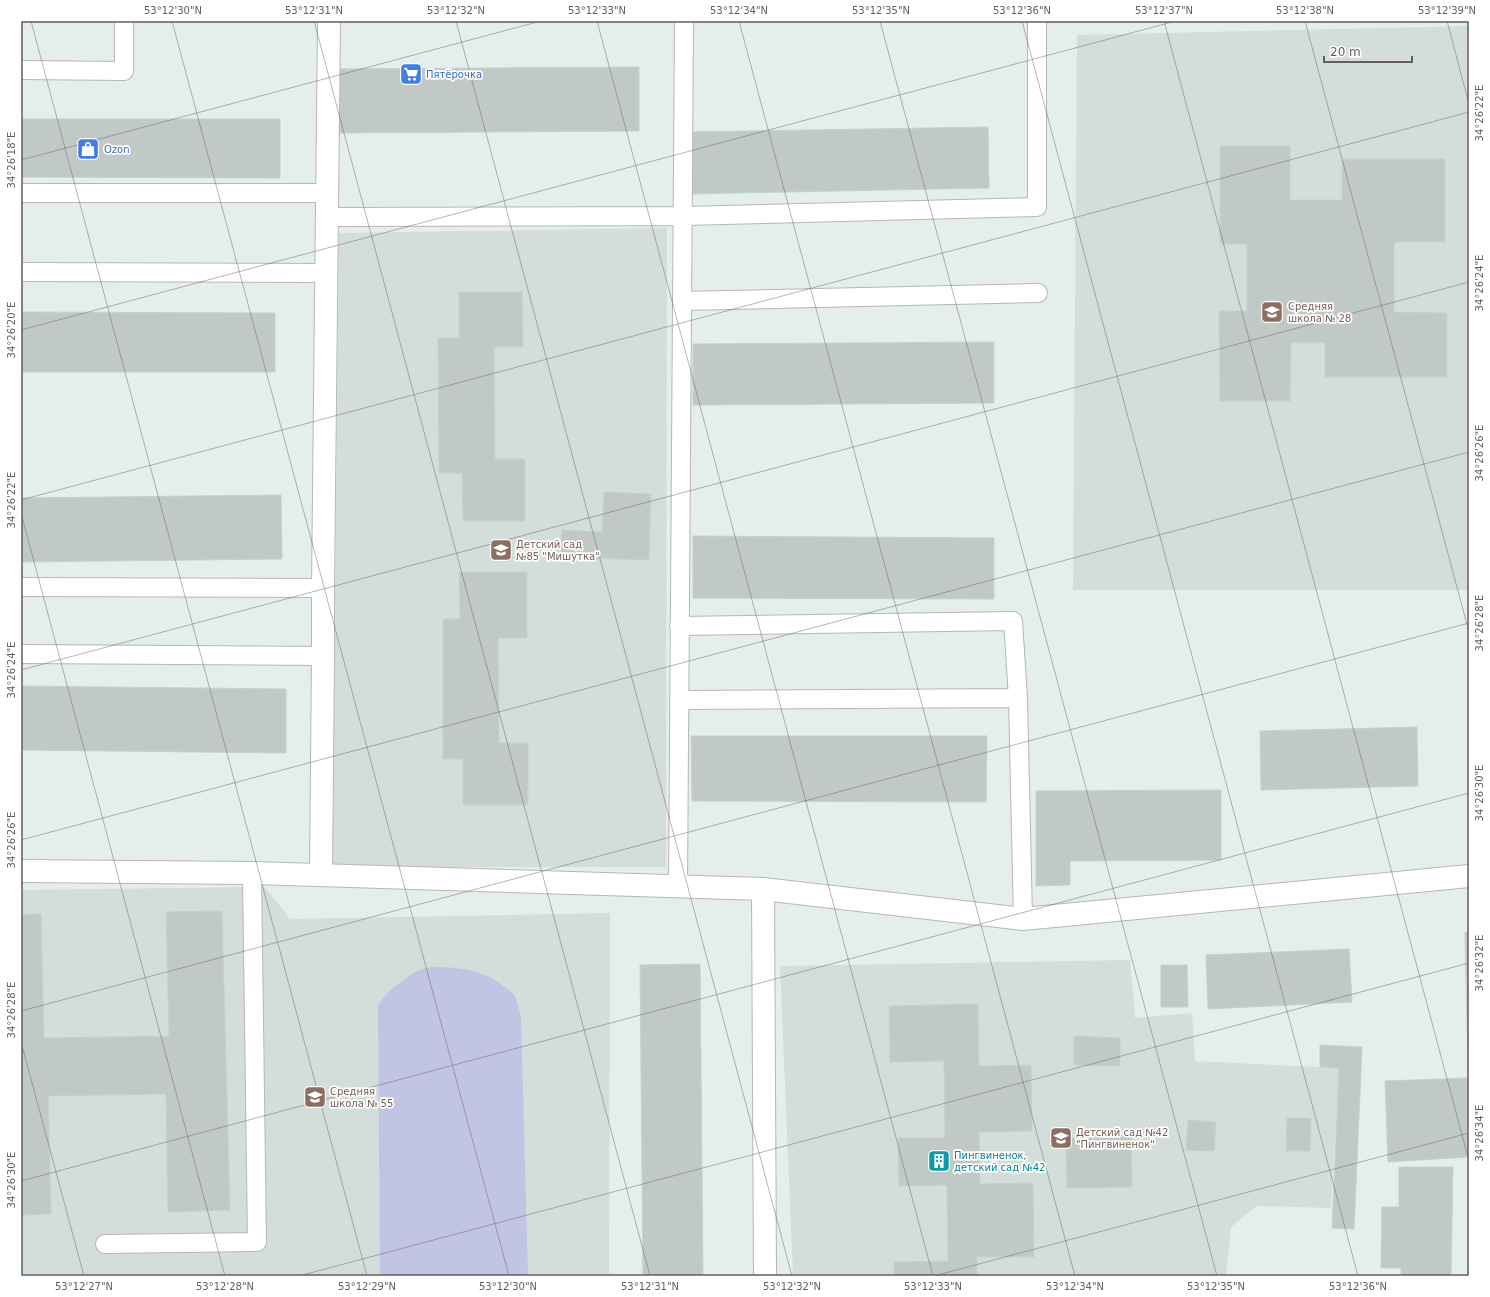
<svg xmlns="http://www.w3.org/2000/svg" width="1490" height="1297" viewBox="0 0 1490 1297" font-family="'DejaVu Sans',sans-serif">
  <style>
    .education { fill: #d3deda }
    .green { fill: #c2c4e4 }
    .building { fill: #c1c9c6; stroke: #c3d2cd }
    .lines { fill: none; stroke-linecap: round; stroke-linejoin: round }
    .lane-casing { stroke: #bbb5b7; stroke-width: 20 }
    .street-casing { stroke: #bbb5b7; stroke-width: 24 }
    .lane { stroke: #fff; stroke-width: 18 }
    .street { stroke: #fff; stroke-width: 22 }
    .ticks { fill: none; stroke: #645c60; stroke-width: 1; stroke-opacity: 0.45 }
    .labels { text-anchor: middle; stroke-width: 3.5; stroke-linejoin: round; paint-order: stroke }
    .shop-label { font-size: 10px; fill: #366cbe; stroke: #fff; text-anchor: start }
    .education-label { font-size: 10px; fill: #785e54; stroke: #fff; text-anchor: start }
    .culture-label { font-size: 10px; fill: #0d838f; stroke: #fff; text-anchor: start }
    .neatline { fill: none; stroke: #645c60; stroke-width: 1.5 }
    .ticks-label { font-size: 10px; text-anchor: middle; fill: #645c60 }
  </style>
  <rect width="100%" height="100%" fill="#e4eeeb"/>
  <path class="education" d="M1469,26V590H1073L1077,35Z
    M667,228L666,867H332L339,233Z
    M265,887L290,919L610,913L609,1276H21V890Z
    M1130,960L1135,1018L1192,1013L1195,1061L1339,1068L1331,1208L1257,1206L1231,1227L1226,1276H793L780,966Z"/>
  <path class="green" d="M430,967C457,967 485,969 506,988C509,990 513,993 515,996C518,1003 519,1011 521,1017L528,1276H380L378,1005L389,991L414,972Z"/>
  <path class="building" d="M639,67V131L334,133V69Z
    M21,119H280V178L21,177Z
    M988,127L989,188L687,194L686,132Z
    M1220,146H1290V200H1342V159H1445V242H1394V312L1447,313V377H1325V343H1291L1290,401H1220L1219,311H1247V244H1220Z
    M459,292H522L523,347H494L495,459H525V521H463L462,473H439L438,338H459Z
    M21,312L275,313V372H21Z
    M994,342V403L693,405V344Z
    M604,492L651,494L649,560L561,557L562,530L602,532Z
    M281,495L282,559L21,562V498Z
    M693,536L994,538V599L693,598Z
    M459,572H527V638H498L499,743H528V805H463V759H443V619H460Z
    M21,686L286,689V753L21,750Z
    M1417,727L1418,786L1261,790L1260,731Z
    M691,736H987L986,802L692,801Z
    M1221,790V860L1070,861V885L1036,886V791Z
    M222,911L230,1210L168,1212L166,1094L48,1096L51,1214L21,1215V915L41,914L44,1038L169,1036L166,912Z
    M1465,932H1469V1069H1468Z
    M1349,949L1352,1002L1208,1009L1206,955Z
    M700,964L703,1276H643L640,965Z
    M1161,965H1187L1188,1007H1161Z
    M978,1004L979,1066L1031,1065L1032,1131L979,1132L980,1184L1033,1183L1034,1257H977V1276H894V1262L948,1261L947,1185L899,1186L898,1138H945L944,1061L890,1062L889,1006Z
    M1074,1036L1120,1038V1066L1074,1065Z
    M1320,1045L1362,1047L1354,1229L1332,1228L1339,1068L1320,1067Z
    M1469,1078V1157L1388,1162L1385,1081Z
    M1287,1118H1311L1310,1151H1286Z
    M1188,1120L1216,1122L1214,1151L1186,1150Z
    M1131,1137L1132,1187L1067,1188L1066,1138Z
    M1399,1167H1453L1451,1276H1401V1268H1381L1382,1207H1399Z"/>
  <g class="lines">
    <g class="lane-casing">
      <path id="lane" d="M21,70L124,71V21
        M21,193H328
        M327,217L683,216L1037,207V21
        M21,272L327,273
        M682,301L1038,293
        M21,587L323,588
        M679,626L1013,621L1018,698L1023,919
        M21,654L323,656
        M679,700L1018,698
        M678,887L684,21
        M105,1244L257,1242L252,873"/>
    </g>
    <g class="street-casing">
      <path id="street" d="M21,871L252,873L763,889L1023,919L1469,876
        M321,875L323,656V588L329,21
        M763,889L765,1276"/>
    </g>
    <use href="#lane" class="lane"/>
    <use href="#street" class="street"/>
  </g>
  <path class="ticks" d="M31,21L367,1276M172,21L509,1276M314,21L650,1276M456,21L792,1276M597,21L933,1276M739,21L1075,1276M880,21L1217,1276M1022,21L1358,1276M1164,21L1469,1161M1305,21L1469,632M1447,21L1469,104M21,160L541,21M21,330L1176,21M21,500L1469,112M21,513L225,1276M21,670L1469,282M21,840L1469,452M21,1011L1469,623M21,1042L84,1276M21,1181L1469,793M299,1276L1469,963M934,1276L1469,1133"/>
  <defs>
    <g id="supermarket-square" transform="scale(1.15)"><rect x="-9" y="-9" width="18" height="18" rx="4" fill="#3f7fe0" stroke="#fff"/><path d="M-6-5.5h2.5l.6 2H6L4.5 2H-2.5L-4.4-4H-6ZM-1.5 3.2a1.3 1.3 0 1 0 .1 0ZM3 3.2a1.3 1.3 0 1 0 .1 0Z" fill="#fff"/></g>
    <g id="shop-square" transform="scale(1.15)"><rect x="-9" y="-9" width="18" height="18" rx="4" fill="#3f7fe0" stroke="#fff"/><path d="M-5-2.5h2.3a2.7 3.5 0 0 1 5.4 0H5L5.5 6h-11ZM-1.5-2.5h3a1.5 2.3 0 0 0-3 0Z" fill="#fff"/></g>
    <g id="school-square" transform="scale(1.15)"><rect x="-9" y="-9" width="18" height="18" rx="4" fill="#8d6e63" stroke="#fff"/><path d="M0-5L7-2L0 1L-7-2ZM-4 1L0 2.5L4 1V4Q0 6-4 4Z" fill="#fff"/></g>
    <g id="building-square" transform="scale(1.15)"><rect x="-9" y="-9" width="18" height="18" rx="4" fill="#0f9aa8" stroke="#fff"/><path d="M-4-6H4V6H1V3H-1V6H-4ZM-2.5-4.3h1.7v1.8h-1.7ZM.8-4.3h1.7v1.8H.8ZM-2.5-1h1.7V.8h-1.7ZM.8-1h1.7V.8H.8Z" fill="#fff"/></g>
  </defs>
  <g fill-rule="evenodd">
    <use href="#supermarket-square" x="411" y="74"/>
    <use href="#shop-square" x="88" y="149"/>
    <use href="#school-square" x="1272" y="312"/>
    <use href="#school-square" x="501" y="550"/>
    <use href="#school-square" x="315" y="1097"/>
    <use href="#school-square" x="1061" y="1138"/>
    <use href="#building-square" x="939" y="1161"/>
  </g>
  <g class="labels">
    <g class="shop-label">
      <text x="426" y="78">Пятёрочка</text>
      <text x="104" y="153">Ozon</text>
    </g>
    <g class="education-label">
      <text x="1288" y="310">Средняя<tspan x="1288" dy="12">школа № 28</tspan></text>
      <text x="516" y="548">Детский сад<tspan x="516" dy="12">№85 "Мишутка"</tspan></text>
      <text x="330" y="1095">Средняя<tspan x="330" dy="12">школа № 55</tspan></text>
      <text x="1076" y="1136">Детский сад №42<tspan x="1076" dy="12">"Пингвиненок"</tspan></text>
    </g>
    <g class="culture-label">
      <text x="954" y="1159">Пингвиненок,<tspan x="954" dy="12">детский сад №42</tspan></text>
    </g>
  </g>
  <rect width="1490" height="1297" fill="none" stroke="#ffffff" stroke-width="44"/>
  <path d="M1324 56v6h88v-6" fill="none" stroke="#645c60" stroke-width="2"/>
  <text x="1330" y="56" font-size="12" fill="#645c60" stroke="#ffffff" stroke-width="3" paint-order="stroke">20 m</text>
  <rect x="22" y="22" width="1446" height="1253" class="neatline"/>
  <g class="ticks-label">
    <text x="173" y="14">53°12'30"N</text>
    <text x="314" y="14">53°12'31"N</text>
    <text x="456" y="14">53°12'32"N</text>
    <text x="597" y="14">53°12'33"N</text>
    <text x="739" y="14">53°12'34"N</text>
    <text x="881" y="14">53°12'35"N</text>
    <text x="1022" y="14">53°12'36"N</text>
    <text x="1164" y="14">53°12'37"N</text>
    <text x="1305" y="14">53°12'38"N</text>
    <text x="1447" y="14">53°12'39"N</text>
    <text transform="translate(1479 113) rotate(-90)" y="4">34°26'22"E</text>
    <text transform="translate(11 160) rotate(-90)" y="4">34°26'18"E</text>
    <text transform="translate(1479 283) rotate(-90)" y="4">34°26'24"E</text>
    <text transform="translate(11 330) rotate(-90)" y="4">34°26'20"E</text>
    <text transform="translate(1479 453) rotate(-90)" y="4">34°26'26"E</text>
    <text transform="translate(11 500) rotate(-90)" y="4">34°26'22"E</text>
    <text transform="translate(1479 623) rotate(-90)" y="4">34°26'28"E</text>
    <text transform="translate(11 670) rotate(-90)" y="4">34°26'24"E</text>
    <text transform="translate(1479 793) rotate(-90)" y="4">34°26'30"E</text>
    <text transform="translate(11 840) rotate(-90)" y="4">34°26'26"E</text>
    <text transform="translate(1479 963) rotate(-90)" y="4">34°26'32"E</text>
    <text transform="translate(11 1010) rotate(-90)" y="4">34°26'28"E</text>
    <text transform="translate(1479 1133) rotate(-90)" y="4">34°26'34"E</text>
    <text transform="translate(11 1180) rotate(-90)" y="4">34°26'30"E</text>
    <text x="84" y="1290">53°12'27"N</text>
    <text x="225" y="1290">53°12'28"N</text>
    <text x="367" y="1290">53°12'29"N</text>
    <text x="508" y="1290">53°12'30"N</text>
    <text x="650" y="1290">53°12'31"N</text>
    <text x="792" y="1290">53°12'32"N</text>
    <text x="933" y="1290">53°12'33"N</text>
    <text x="1075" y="1290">53°12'34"N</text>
    <text x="1216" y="1290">53°12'35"N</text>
    <text x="1358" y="1290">53°12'36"N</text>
  </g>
</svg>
